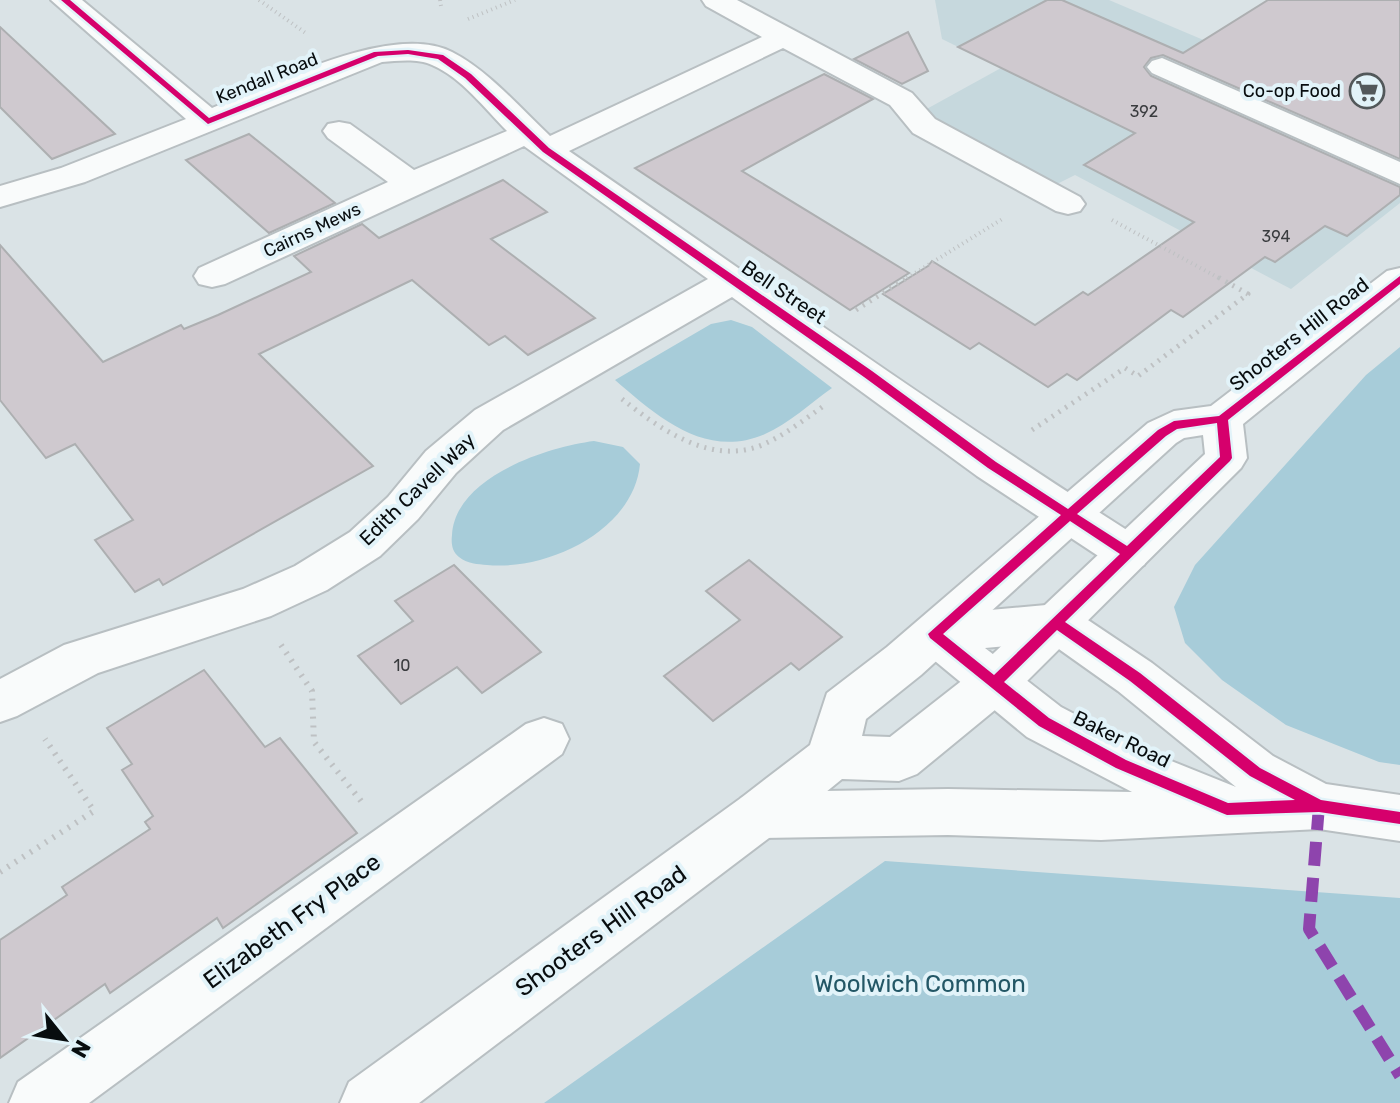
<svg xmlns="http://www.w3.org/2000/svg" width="1400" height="1103" viewBox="0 0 1400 1103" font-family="Rubik,sans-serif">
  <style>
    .built { fill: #c6d8dd }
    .green { fill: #a7ccd9 }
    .building { fill: #cfc9cf; stroke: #adafb1; stroke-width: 2 }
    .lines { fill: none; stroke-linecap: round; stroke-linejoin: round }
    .minor-casing { stroke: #b8bfc2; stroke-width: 4 }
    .major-casing { stroke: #b8bfc2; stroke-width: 4 }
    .path-far2 { stroke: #bec1c3; stroke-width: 4; stroke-dasharray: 1 4; stroke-linecap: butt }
    .path-far1 { stroke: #bec1c3; stroke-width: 5; stroke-dasharray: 2 6; stroke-linecap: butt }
    .path { stroke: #bec1c3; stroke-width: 6; stroke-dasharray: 2 7; stroke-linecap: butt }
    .minor { fill: #f9fbfb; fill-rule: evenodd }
    .major { fill: #f9fbfb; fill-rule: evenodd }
    .quiet { stroke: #8e44ad; stroke-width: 12; stroke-dasharray: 24 12; stroke-linecap: butt }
    .cycleway-casing { stroke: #e2f3f9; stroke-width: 5 }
    .cycleway { fill: #d6006c; fill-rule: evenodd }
    .labels { text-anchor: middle; stroke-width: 8; stroke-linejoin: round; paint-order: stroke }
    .number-label { font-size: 16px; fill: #3a3c3f }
    .far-street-label { font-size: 18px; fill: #080d0f; stroke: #e2f3f9 }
    .far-poi-label { font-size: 18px; fill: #080d0f; stroke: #e2f3f9; text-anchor: end }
    .street-label { font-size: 20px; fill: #080d0f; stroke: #e2f3f9 }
    .near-street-label { font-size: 24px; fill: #080d0f; stroke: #e2f3f9 }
    .near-park-label { font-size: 24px; fill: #235766; stroke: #e2f3f9 }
  </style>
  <rect width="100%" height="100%" fill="#dae3e6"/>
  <path class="built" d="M935,0H1109L1400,123V203L1291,289L1075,175L1057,184L923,111L1001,68L942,39Z"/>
  <path class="green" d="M731,320L752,327L832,388C811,403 788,424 765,434C705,460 657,416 615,380L711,324Z
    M1400,347V765L1379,762L1286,725L1222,680L1185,643L1174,607L1195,565L1366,375Z
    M594,441L623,447L640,464C634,530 548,571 487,565C478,564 467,564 459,557C452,552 451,543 452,535C455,477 547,447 594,441Z
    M885,861L1400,898V1103H544Z"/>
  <path class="building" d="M1047,0H1062L1183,53L1268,0H1400V159L1163,55L1151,58L1144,67L1151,76L1400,187V195L1347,236L1325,226L1275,262L1265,257L1183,317L1171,310L1077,380L1067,374L1048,387L979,343L970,349L883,294L928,266L932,261L1035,325L1083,292L1088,295L1194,222L1084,165L1135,133L958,47Z
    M0,27L115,134L52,159L0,107Z
    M908,32L928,71L902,84L854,59Z
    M824,74L873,99L742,171L909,273L850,310L635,168Z
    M249,134L335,203L269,233L186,160Z
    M503,180L547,212L491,239L595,318L528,355L505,336L489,345L412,280L259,354L373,466L163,585L159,579L135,592L95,540L133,520L75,444L46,458L0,400V245L103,362L181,325L184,329L218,315L311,272L294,256L362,224L379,238Z
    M749,560L842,637L799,670L791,663L713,721L664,676L740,620L706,591Z
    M454,565L541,652L482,693L457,667L401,704L358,656L413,621L395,601Z
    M204,670L265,747L280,738L357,833L223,928L217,918L110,993L105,984L0,1058V940L67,895L62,887L150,829L145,822L153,816L122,770L132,764L107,728Z"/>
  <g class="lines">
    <g class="minor-casing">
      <path id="minor" d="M51,0H82L212,108C272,85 391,21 452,52C489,71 520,108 550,136L762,37L706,6L702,0H737L912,93L935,119L1080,197L1085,204L1080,211L1068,214L1056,211L913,133L890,105L783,48L569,151C760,282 948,417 1144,541L1150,553L1144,565L1128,570L1112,565L977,476L732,297L503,430L456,473L418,519L380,556L327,590L271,616L98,673L17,716L0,722V679L64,645L243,589L295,566L350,532L388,497L426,451L475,410L708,279L524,146L225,284L212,287L199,284L194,276L199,268L388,182L328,138L323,131L328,124L339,122L350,124L414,170L507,131C485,109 461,77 432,65C417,58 397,61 382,62L85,182L0,207V186L61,168L186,119Z
        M1162,58L1400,162V184L1152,73L1147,67L1152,61Z
        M1057,604L1073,610L1152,663L1273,756L1326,784L1400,795V841L1319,829L1101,840L948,835L759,838L741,832L733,815L741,798L759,792L948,789L1132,792L1027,737L918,647L911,634L918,621L934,615ZM1049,642L1118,691L1236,787L1139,748L1061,707L985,648Z
        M544,718L562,724L569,739L562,754L89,1103H9L18,1082L526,724Z"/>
    </g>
    <g class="major-casing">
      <path id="major" d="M1400,268V297L1243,424L1247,458L1241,468L1012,696L917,774L899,781L842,779L777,832L419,1103H340L349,1082L741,798L810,745L827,693L887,647L1148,423L1174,411L1211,406L1387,271ZM1203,435L1205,454L978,668L890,737L862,736L866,719L921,675L1176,443L1184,438Z"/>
    </g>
    <path class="path-far2" d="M259,0L307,34
      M440,0L441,6
      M468,19L515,0
      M1112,220L1219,278
      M907,278L1004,218"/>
    <path class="path-far1" d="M856,310L910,276
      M622,399C660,429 711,466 762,445C785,435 805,419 825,405
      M1032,430L1125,368L1138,376L1248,294L1216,276"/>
    <path class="path" d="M281,645L312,691L314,742L361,801
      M0,872L94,811L45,739"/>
    <use href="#minor" class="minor"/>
    <use href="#major" class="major"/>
    <path class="quiet" d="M1319,806L1309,929L1400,1076"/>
    <g class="cycleway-casing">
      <path id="cycleway" d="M61,0H70L209,118L374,52L408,50L443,55L471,74L549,148L872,371L996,462L1068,509L1158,430L1174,421L1219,416L1400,276V284L1228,420L1232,458L1230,461L1065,622L1140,673L1260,768L1321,800L1400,812V824L1319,812L1227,815L1222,813L1116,768L1039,726L930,638L928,634L1061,515L988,468L864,377L543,152L465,78L438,59L408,54L378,56L208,124ZM1217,423L1220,457L1127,546L1077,514L1166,436L1177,429ZM1070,521L1120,554L994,675L943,634ZM1057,630L1130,681L1250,776L1295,800L1228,803L1126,760L1049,718L1004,682Z"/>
    </g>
    <use href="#cycleway" class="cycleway"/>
  </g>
  <defs>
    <g id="supermarket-ring" transform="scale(1.8)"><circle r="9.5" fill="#e2f3f9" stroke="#52585a" stroke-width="1.5"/><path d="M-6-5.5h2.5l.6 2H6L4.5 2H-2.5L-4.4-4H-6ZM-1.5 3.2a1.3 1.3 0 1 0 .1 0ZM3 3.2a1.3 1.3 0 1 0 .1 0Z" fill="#52585a"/></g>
  </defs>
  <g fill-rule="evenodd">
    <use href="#supermarket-ring" x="1367" y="91"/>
  </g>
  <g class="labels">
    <g class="number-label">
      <text x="1144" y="117">392</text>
      <text x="1276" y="242">394</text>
      <text x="402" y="671">10</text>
    </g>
    <g class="far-street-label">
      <text transform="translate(267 78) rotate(-22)" y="6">Kendall Road</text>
      <text transform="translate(312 230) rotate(-25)" y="6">Cairns Mews</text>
    </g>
    <g class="far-poi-label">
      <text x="1341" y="97">Co-op Food</text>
    </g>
    <g class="street-label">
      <text transform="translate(784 292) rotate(34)" y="7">Bell Street</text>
      <text transform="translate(1299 334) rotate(-38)" y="7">Shooters Hill Road</text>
      <text transform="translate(417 489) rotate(-44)" y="7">Edith Cavell Way</text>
      <text transform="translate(1122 739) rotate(26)" y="7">Baker Road</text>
    </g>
    <g class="near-street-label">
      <text transform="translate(292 921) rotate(-36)" y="8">Elizabeth Fry Place</text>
      <text transform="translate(601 931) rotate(-36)" y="8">Shooters Hill Road</text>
    </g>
    <g class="near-park-label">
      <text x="920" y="992">Woolwich Common</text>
    </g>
  </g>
  <g transform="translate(64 1039) rotate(120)" stroke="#e2f3f9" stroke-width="6" paint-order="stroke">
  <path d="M0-6L14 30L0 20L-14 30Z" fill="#080d0f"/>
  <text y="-12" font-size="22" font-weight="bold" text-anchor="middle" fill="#080d0f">N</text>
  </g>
</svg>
